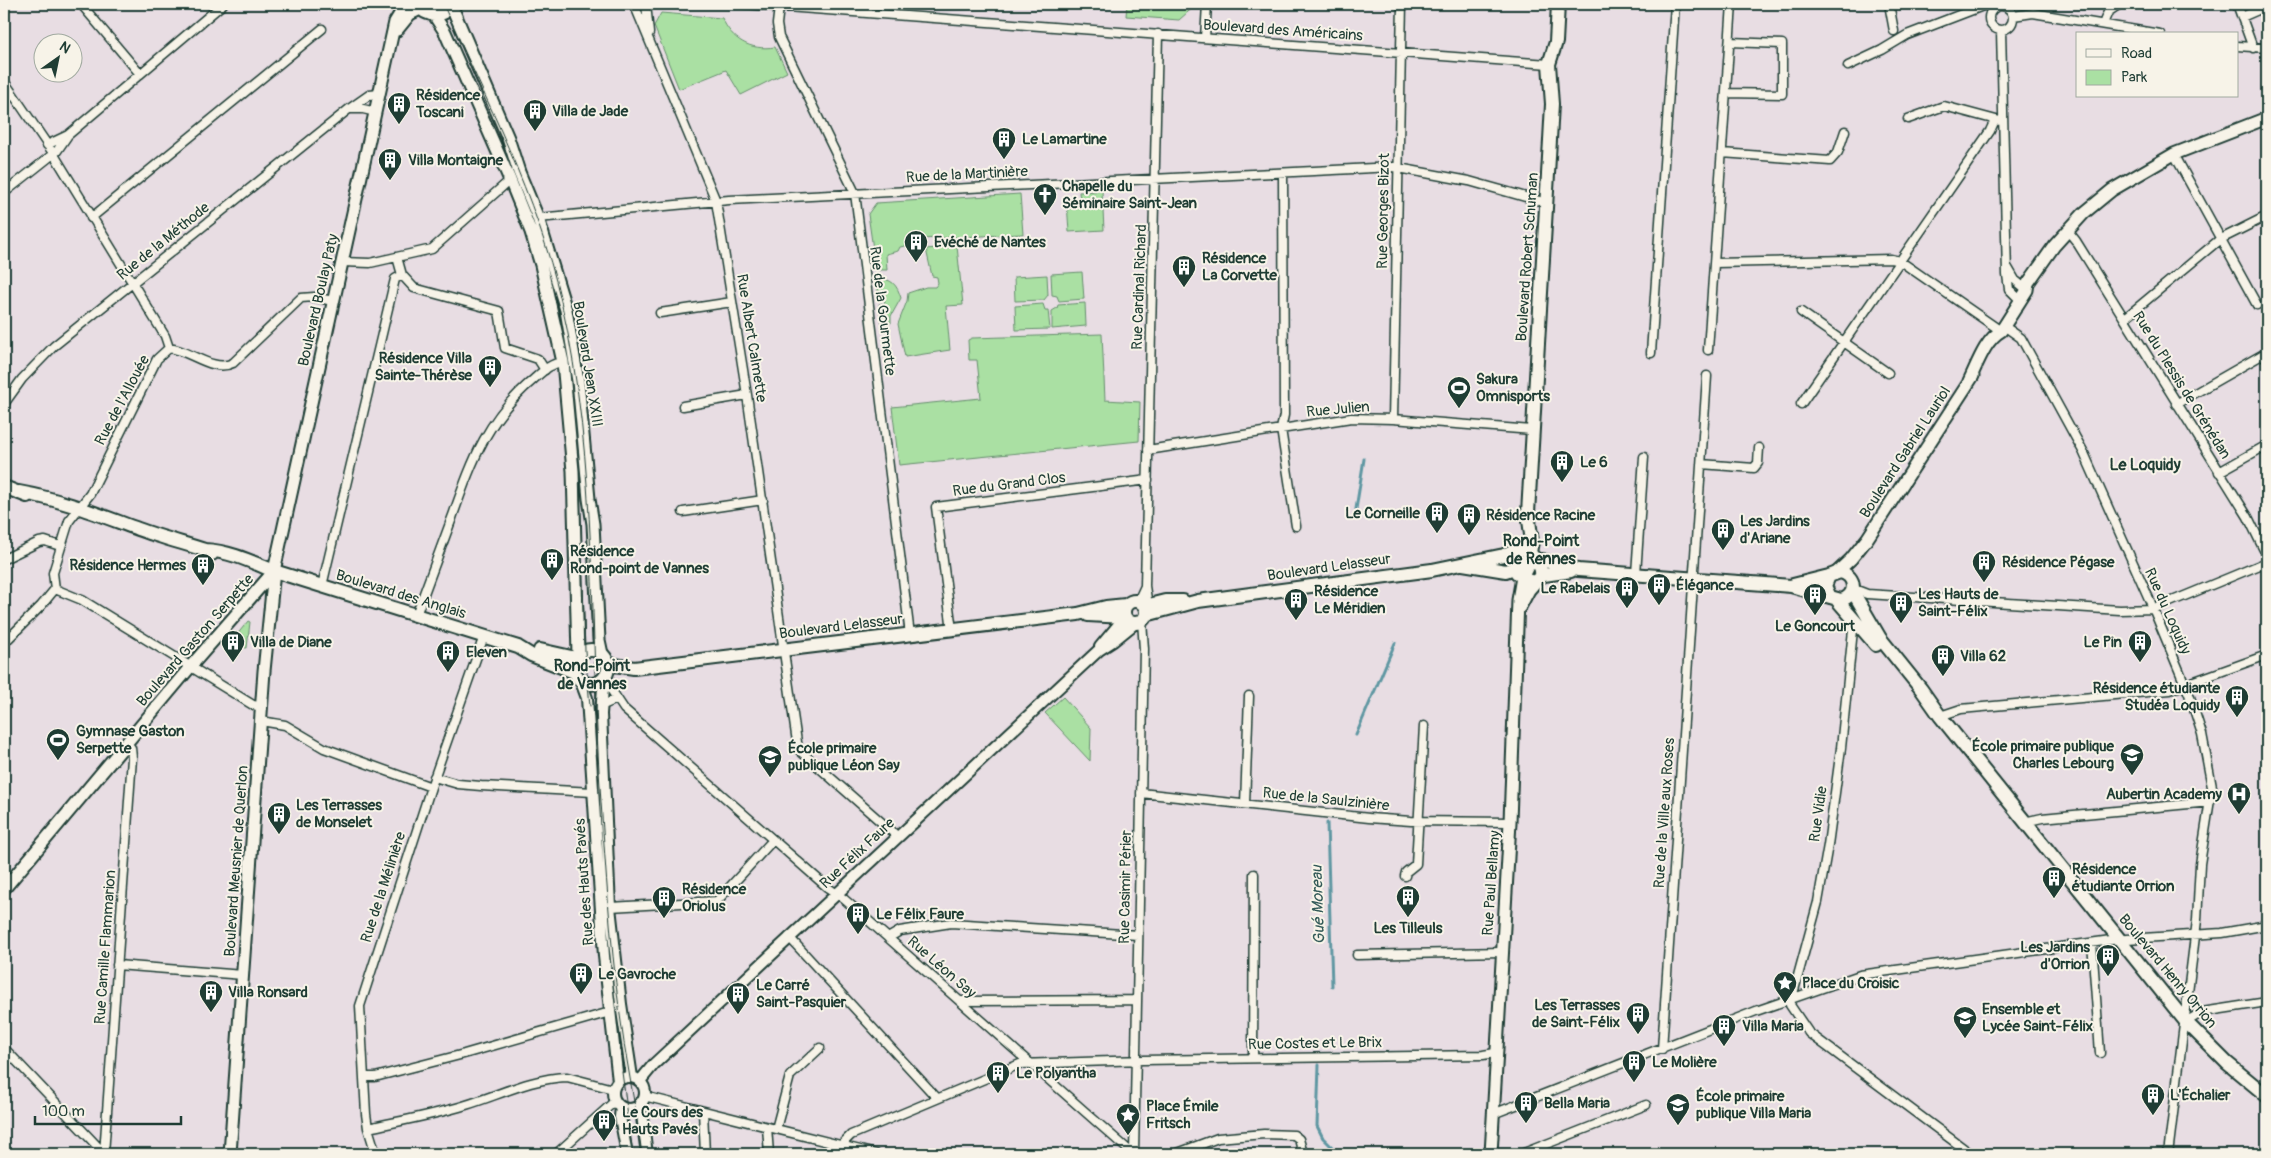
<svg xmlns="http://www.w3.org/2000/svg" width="2271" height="1158" viewBox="0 0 2271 1158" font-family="Pangolin,sans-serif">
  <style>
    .green { fill: #aae0a3; stroke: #648e6c }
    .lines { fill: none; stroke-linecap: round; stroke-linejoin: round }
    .stream { stroke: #5f97a2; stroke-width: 3 }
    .minor-casing { stroke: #1f3d34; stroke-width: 11 }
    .tertiary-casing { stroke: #1f3d34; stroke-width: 14 }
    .secondary-casing { stroke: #1f3d34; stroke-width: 15 }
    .primary-casing { stroke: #1f3d34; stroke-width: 16 }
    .minor { stroke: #f7f3e8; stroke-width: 8 }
    .tertiary { stroke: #f7f3e8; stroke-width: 10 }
    .secondary { stroke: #f7f3e8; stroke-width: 11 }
    .primary { stroke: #f7f3e8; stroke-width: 12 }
    .tram { stroke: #1f3d34; stroke-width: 1 }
    .labels { text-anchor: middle; stroke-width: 4; stroke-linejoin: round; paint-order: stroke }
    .street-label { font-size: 15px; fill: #1f3d34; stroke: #f7f3e8 }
    .poi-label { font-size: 15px; font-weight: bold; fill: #1f3d34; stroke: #f7f3e8; text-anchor: start }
    .neighbourhood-label { font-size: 16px; font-weight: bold; fill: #1f3d34; stroke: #f7f3e8 }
    .water-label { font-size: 16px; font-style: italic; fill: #345b59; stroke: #f7f3e8 }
  </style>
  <rect width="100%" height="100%" fill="#e8dde3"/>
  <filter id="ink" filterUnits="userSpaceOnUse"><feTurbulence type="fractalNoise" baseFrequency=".02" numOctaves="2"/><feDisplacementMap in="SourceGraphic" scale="10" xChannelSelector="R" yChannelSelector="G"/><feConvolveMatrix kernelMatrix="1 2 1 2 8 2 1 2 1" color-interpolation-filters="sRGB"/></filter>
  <g filter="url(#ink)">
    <path class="green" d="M1127,4H1197L1179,20L1126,16Z
      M661,13L722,18C732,40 750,51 775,47L787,72L741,95L726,70L679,89L654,26Z
      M1102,191L1104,230L1069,232L1067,202L1080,201L1079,192Z
      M1020,194L1023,234L920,239L916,244L900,247L898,251L886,254L887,270H876L868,214L876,203Z
      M957,246L963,305L946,306L950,350L905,357L898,324L907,301L908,293L926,287H935L938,283L937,277L932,276L926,249Z
      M1082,272L1084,299L1059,301L1057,296L1052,295L1051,274Z
      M1047,275L1048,295L1044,300L1015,301L1014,277Z
      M877,279C892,278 897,285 901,298L891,316V323H881L879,304L885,303L883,292L878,291Z
      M1085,303L1086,326L1052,329V311L1057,308L1058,305Z
      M1043,304L1045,310H1048L1050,329L1016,330L1015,306Z
      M1102,334L1105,400L1140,402L1139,441L899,465L892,407L981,398L977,360H969L968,340L972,338Z
      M248,621L250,622L247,648L240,647L232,641Z
      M1063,697L1091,728L1090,761L1045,713Z"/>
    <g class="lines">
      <path class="stream" d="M1356,509L1364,459
        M1356,735L1395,643
        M1327,823L1332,986
        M1319,1065L1317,1126L1323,1138L1339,1154"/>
      <g class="minor-casing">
        <path id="minor" d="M81,4L140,74
          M634,4L716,201L747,395L798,749L897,836
          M646,4L649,33
          M745,4L1549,64
          M1889,4L1894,31
          M2237,4L2253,48
          M1989 18a12 12 0 1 1 24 0a12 12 0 1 1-24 0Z
          M779,7L777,24L779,37L855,193L910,635
          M2013,16L2033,13L2160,34
          M2242,17L2267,6
          M2103,24L2108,12L2120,4
          M2001,30L2007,275L2009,289L2021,301
          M1205,38L1207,4
          M2237,46L2267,48
          M1848,66L1882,50L1907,35L1988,4
          M4,81L53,153L165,336L169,348
          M1726,93L1782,94V44L1730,42
          M351,109H363L376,112
          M1908,119L1944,106L2000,121
          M47,145L68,135
          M1722,153L1830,161L1838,152L1845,131
          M2174,154L2257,305
          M1283,173L1284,415L1281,429L1296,526
          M4,193L57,151L68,135L223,4
          M91,218L322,29
          M538,218L729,200L1393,167L1469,181L1547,203
          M2068,231L2076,241L2248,517L2267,556
          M397,257L402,275L414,288L499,311L505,348L538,359L545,370
          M342,262L370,263L432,249L510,180
          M1715,263L1891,259L1900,261L2001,331
          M2008,268L2015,280L2027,290
          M1801,312L1888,373
          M660,313L732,302
          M2125,318L2219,240L2267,216
          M2004,326L2021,338L2083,451L2150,601L2189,694L2202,734L2212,787L2200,864L2197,920L2168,1154
          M1708,350L1732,4
          M1651,353L1675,4
          M4,404L22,379L54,346L349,109L369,95L380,94
          M1801,404L1990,131L1995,120
          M2176,404L2267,352
          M683,406L747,395
          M1393,419L1402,4
          M1148,450L1351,418L1393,419L1532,430
          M1701,464L1754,468L1758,463L1759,448
          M2219,472L2267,445
          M683,512L763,500
          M4,559L39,542L45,541L60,546
          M1636,574L1644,457
          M322,586L395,279L402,275
          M55,589L53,573L69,521L90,494L157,359L169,348C190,350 213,373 233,363L301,298L314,297L333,301
          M55,589L82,600L253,705L262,707
          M1854,589L1867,594L2120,610L2153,609L2267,562
          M1138,601L1145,586
          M1144,605L1147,599L1145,586L1158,34
          M416,615C428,583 440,551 452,518C472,462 486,419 534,379C543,371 551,363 563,362
          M1854,620L1841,748L1828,845L1818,902L1790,1005L1809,1033L1971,1154
          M952,630L936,507L1148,480
          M4,643L41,606L55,589
          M605,677L608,685L624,709L827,887L844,899L1133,1154
          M603,705L617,699
          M1940,716L1961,709L2170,690L2267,655
          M261,721L285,725L324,748L431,787
          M434,777L458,784L481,786L593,792
          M1141,793L1369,818L1411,821L1510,822
          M1245,804L1249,696
          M2024,822L2042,818L2210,802
          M1405,876L1406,872L1416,864L1424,726
          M610,907L717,901L773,840
          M789,937L937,1098
          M888,938L900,931L951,923L1138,935
          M2092,943L2100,1053
          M1357,955L1502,952
          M117,965L243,975
          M960,1001L1136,1000
          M2186,1022L2202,1012L2267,1002
          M4,1048L100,1149L107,1154
          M1662,1049L1707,376
          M1253,1057L1254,874
          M364,1077H375L464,1054L610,1012
          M644,1096L876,1154
          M703,1111L705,1154
          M1493,1114L1756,1011L1860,975L2111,940L2222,933L2267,925
          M767,1127L769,1154
          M368,1128C400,1121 434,1115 466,1105C499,1095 532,1078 567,1077L613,1089
          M776,1129L790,1076L820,1048
          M841,1145L851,1135L1020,1064L1143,1060L1483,1055L1495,1053
          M104,1154L132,758L131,748L127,743
          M376,1154L368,1128L366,1114L360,1006L431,787L484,636
          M556,1154L615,1101
          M1134,1154L1144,649L1142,621
          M1175,1154L1218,1138L1264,1134L1294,1135L1299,1139L1303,1154
          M1521,1154L1646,1105"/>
      </g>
      <g class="tertiary-casing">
        <path id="tertiary" d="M1100,647L1125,617
          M581,682L587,698L604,956L618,1081
          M601,682L603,688L601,714L610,907L621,1004L632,1077
          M613 1093a16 16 0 1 1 32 0a16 16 0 1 1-32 0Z
          M640,1081L654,1064L1099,650L1113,641L1134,624
          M640,1103L647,1154
          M621,1107L620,1117L627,1154"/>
      </g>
      <g class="secondary-casing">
        <path id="secondary" d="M416,4C426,18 444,19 454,4
          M452,7L508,138L519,172L538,218L566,310L578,381L589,499L593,524L599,640L602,654
          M434,15L445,32L510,180L531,232L541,265L563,362L573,471L578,655
          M397,30L410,14L420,9
          M1969,381C1977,365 1985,340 2001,331L2027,290L2028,283L2054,246L2084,213L2112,190L2174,154L2267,118
          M1836,573L1851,559L1867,539L1973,376
          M1520,607L1529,590L1536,582
          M4,889L191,666L274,571
          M230,1154L264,671L274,571L395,22L406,4
          M1491,1154L1510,822L1518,600L1522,577"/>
      </g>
      <g class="primary-casing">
        <path id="primary" d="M4,487L27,496
          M19,492C63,500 97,514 138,529C160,537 183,543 205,550L212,554
          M205,550C229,551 252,562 274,571L518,647L531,655L574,672
          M1463,564L1506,571L1524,564L1529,557L1532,542L1528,513L1550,140L1552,104L1549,64L1556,42L1558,4
          M1517,573L1524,579L1533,582L1544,575L1571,571
          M1522,577L1528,565L1542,560L1578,570L1791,586L1841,600C1857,596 1857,576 1840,572L1829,576L1825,586L1830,597
          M1793,585L1829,576
          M1853,592L1880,638L1921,689L1940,716L2186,1022L2227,1063L2267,1096
          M1837,600L1876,645
          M1124 612a11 11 0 1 1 22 0a11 11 0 1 1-22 0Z
          M1145,606L1165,601H1183
          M1088,615L1124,617
          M1146,615L1198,601L1432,570L1504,555L1519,548C1531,551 1543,564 1541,577
          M574 667a17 17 0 1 1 34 0a17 17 0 1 1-34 0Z
          M540,650L576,658
          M608,664L634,668L1078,614L1106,607L1126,605"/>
      </g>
      <use href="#minor" class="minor"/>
      <use href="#tertiary" class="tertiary"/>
      <use href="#secondary" class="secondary"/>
      <use href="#primary" class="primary"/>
      <path class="tram" d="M443,4C486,100 537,197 561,301C599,463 589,636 601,802C606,871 610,940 619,1008C625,1057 636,1105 642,1154
        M580,491L585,651L590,706
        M622,1072L633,1154"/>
    </g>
  </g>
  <defs>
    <g id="building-pin" transform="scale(1.25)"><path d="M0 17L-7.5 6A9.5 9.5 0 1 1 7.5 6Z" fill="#1f3d34" stroke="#f7f3e8"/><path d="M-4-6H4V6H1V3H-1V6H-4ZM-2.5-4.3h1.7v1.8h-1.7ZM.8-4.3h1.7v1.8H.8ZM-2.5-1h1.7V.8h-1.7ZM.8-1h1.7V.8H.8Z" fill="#fff"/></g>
    <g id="church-pin" transform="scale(1.25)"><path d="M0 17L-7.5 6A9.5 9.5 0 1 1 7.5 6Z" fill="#1f3d34" stroke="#f7f3e8"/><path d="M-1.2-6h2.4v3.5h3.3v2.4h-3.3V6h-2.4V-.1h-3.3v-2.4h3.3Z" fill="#fff"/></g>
    <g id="stadium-pin" transform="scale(1.25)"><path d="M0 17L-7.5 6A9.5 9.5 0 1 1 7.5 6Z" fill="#1f3d34" stroke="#f7f3e8"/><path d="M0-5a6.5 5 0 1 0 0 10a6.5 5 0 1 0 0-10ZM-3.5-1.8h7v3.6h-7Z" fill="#fff"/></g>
    <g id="school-pin" transform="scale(1.25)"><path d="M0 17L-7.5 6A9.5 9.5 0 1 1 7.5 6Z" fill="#1f3d34" stroke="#f7f3e8"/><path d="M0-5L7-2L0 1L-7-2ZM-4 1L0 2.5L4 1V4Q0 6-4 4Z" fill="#fff"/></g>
    <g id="hospital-pin" transform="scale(1.25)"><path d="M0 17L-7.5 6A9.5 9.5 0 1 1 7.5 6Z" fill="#1f3d34" stroke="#f7f3e8"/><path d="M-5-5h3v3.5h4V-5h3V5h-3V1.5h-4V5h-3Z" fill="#fff"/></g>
    <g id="sight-pin" transform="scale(1.25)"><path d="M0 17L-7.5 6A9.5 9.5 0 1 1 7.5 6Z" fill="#1f3d34" stroke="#f7f3e8"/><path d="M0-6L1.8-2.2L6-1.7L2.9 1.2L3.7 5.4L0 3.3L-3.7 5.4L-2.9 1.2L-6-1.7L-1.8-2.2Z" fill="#fff"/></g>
  </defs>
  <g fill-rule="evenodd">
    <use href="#building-pin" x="399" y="104"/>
    <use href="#building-pin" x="535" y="111"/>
    <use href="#building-pin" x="1004" y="139"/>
    <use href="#building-pin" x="390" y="160"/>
    <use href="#church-pin" x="1045" y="195"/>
    <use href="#building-pin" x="916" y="242"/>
    <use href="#building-pin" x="1184" y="267"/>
    <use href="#building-pin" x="490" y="367"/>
    <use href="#stadium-pin" x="1459" y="388"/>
    <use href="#building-pin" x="1562" y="462"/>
    <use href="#building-pin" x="1437" y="513"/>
    <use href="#building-pin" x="1469" y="515"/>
    <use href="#building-pin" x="1723" y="530"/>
    <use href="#building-pin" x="552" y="560"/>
    <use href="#building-pin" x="1984" y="562"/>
    <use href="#building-pin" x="203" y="565"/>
    <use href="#building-pin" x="1659" y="585"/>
    <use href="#building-pin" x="1627" y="588"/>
    <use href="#building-pin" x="1815" y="595"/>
    <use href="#building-pin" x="1296" y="600"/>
    <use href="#building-pin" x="1901" y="603"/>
    <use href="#building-pin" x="233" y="642"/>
    <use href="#building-pin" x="2140" y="642"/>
    <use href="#building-pin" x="448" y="652"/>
    <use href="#building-pin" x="1943" y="656"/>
    <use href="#building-pin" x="2237" y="697"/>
    <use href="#stadium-pin" x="58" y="740"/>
    <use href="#school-pin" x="2132" y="755"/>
    <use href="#school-pin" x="770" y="757"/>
    <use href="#hospital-pin" x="2239" y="794"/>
    <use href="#building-pin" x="279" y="814"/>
    <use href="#building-pin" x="2054" y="878"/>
    <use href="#building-pin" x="1408" y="897"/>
    <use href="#building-pin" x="664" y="898"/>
    <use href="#building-pin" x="858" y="914"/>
    <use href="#building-pin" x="2108" y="956"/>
    <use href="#building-pin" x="581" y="974"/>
    <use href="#sight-pin" x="1785" y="983"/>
    <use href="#building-pin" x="211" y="992"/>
    <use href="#building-pin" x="738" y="994"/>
    <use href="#building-pin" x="1638" y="1014"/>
    <use href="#school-pin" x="1965" y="1018"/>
    <use href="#building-pin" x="1724" y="1026"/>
    <use href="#building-pin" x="1634" y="1062"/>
    <use href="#building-pin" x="998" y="1073"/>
    <use href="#building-pin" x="2153" y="1095"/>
    <use href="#building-pin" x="1526" y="1103"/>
    <use href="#school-pin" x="1678" y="1105"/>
    <use href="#sight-pin" x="1128" y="1115"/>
    <use href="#building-pin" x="604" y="1121"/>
  </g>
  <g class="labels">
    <g class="street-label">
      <text transform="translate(1283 30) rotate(4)" y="5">Boulevard des Américains</text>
      <text transform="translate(967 174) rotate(-3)" y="5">Rue de la Martinière</text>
      <text transform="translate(1383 211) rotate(-89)" y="5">Rue Georges Bizot</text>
      <text transform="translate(163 241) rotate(-39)" y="5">Rue de la Méthode</text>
      <text transform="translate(1527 257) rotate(-86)" y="5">Boulevard Robert Schuman</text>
      <text transform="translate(1139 287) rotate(-88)" y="5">Rue Cardinal Richard</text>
      <text transform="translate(318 300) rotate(-77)" y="5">Boulevard Boulay Paty</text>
      <text transform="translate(883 311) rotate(83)" y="5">Rue de la Gourmette</text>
      <text transform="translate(752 338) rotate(81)" y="5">Rue Albert Calmette</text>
      <text transform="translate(588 364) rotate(81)" y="5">Boulevard Jean XXIII</text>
      <text transform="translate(2182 385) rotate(58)" y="5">Rue du Plessis de Grénédan</text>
      <text transform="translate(122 400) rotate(-62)" y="5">Rue de l'Allouée</text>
      <text transform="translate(1338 409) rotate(-5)" y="5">Rue Julien</text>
      <text transform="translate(1905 452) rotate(-57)" y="5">Boulevard Gabriel Lauriol</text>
      <text transform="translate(1009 484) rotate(-7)" y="5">Rue du Grand Clos</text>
      <text transform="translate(1329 567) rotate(-8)" y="5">Boulevard Lelasseur</text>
      <text transform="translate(401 594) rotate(17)" y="5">Boulevard des Anglais</text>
      <text transform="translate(2168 611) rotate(66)" y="5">Rue du Loquidy</text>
      <text transform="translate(841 626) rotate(-7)" y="5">Boulevard Lelasseur</text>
      <text transform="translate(195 640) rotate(-49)" y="5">Boulevard Gaston Serpette</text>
      <text transform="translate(1326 799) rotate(6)" y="5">Rue de la Saulzinière</text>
      <text transform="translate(1664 813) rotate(-86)" y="5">Rue de la Ville aux Roses</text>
      <text transform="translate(1818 814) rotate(-82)" y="5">Rue Vidie</text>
      <text transform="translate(857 853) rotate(-43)" y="5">Rue Félix Faure</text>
      <text transform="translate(236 861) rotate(-86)" y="5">Boulevard Meusnier de Querlon</text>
      <text transform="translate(584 882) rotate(-94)" y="5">Rue des Hauts Pavés</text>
      <text transform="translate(1491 883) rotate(-86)" y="5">Rue Paul Bellamy</text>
      <text transform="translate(383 887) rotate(-72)" y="5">Rue de la Mélinière</text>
      <text transform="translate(1125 887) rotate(-89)" y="5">Rue Casimir Périer</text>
      <text transform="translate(105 947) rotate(-86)" y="5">Rue Camille Flammarion</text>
      <text transform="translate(942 967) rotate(41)" y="5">Rue Léon Say</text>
      <text transform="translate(2168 971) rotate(50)" y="5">Boulevard Henry Orrion</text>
      <text transform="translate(1315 1043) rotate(-1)" y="5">Rue Costes et Le Brix</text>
    </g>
    <g class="poi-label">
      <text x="416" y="100">Résidence<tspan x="416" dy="17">Toscani</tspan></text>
      <text x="552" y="116">Villa de Jade</text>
      <text x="1022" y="144">Le Lamartine</text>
      <text x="408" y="165">Villa Montaigne</text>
      <text x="1062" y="191">Chapelle du<tspan x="1062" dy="17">Séminaire Saint-Jean</tspan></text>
      <text x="934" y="247">Evéché de Nantes</text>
      <text x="1202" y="263">Résidence<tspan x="1202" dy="17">La Corvette</tspan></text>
      <text x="472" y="363" text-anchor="end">Résidence Villa<tspan x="472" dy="17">Sainte-Thérèse</tspan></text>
      <text x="1476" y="384">Sakura<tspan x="1476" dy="17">Omnisports</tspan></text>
      <text x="1580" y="467">Le 6</text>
      <text x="1420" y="518" text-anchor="end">Le Corneille</text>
      <text x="1486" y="520">Résidence Racine</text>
      <text x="1740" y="526">Les Jardins<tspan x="1740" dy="17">d'Ariane</tspan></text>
      <text x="570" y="556">Résidence<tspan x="570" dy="17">Rond-point de Vannes</tspan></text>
      <text x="2002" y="567">Résidence Pégase</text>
      <text x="186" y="570" text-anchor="end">Résidence Hermes</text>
      <text x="1676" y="590">Élégance</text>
      <text x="1610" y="593" text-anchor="end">Le Rabelais</text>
      <text x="1314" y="596">Résidence<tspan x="1314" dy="17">Le Méridien</tspan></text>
      <text x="1918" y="599">Les Hauts de<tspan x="1918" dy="17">Saint-Félix</tspan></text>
      <text x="1815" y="631" text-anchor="middle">Le Goncourt</text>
      <text x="250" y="647">Villa de Diane</text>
      <text x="2122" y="647" text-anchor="end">Le Pin</text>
      <text x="466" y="657">Eleven</text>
      <text x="1960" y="661">Villa 62</text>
      <text x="2220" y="693" text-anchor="end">Résidence étudiante<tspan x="2220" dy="17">Studéa Loquidy</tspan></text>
      <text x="76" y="736">Gymnase Gaston<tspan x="76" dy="17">Serpette</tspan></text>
      <text x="2114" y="751" text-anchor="end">École primaire publique<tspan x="2114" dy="17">Charles Lebourg</tspan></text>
      <text x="788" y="753">École primaire<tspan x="788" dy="17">publique Léon Say</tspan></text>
      <text x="2222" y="799" text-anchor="end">Aubertin Academy</text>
      <text x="296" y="810">Les Terrasses<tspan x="296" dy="17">de Monselet</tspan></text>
      <text x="2072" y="874">Résidence<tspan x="2072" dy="17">étudiante Orrion</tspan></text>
      <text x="682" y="894">Résidence<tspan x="682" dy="17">Oriolus</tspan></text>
      <text x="876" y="919">Le Félix Faure</text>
      <text x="1408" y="933" text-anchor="middle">Les Tilleuls</text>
      <text x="2090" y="952" text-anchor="end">Les Jardins<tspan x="2090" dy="17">d'Orrion</tspan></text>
      <text x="598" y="979">Le Gavroche</text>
      <text x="1802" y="988">Place du Croisic</text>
      <text x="756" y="990">Le Carré<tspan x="756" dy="17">Saint-Pasquier</tspan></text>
      <text x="228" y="997">Villa Ronsard</text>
      <text x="1620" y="1010" text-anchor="end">Les Terrasses<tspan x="1620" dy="17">de Saint-Félix</tspan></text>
      <text x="1982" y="1014">Ensemble et<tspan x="1982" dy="17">Lycée Saint-Félix</tspan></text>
      <text x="1742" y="1031">Villa Maria</text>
      <text x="1652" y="1067">Le Molière</text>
      <text x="1016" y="1078">Le Polyantha</text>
      <text x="2170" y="1100">L'Échalier</text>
      <text x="1696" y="1101">École primaire<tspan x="1696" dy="17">publique Villa Maria</tspan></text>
      <text x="1544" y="1108">Bella Maria</text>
      <text x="1146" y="1111">Place Émile<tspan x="1146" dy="17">Fritsch</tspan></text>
      <text x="622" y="1117">Le Cours des<tspan x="622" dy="17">Hauts Pavés</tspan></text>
    </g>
    <g class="neighbourhood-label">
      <text x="2145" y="470">Le Loquidy</text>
      <text x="1541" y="546">Rond-Point<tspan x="1541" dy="18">de Rennes</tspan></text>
      <text x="592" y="671">Rond-Point<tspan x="592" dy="18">de Vannes</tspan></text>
    </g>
    <g class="water-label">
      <text transform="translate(1317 905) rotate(-92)" y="6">Gué Moreau</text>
    </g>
  </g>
  <rect width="2271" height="1158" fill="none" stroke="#f7f3e8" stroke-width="20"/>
  <rect x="10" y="10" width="2251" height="1138" fill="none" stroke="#1f3d34" stroke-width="2" filter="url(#ink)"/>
  <rect x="2076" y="32" width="162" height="65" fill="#f7f3e8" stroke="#a1aaa0"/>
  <rect x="2086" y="49" width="25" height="8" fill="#f7f3e8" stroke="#a1aaa0"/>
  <text x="2121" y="58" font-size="15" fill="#1f3d34">Road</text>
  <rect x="2086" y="70" width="25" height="15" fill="#aae0a3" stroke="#a1aaa0"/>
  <text x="2121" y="82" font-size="15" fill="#1f3d34">Park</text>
  <g transform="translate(58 58) rotate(33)"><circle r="24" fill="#f7f3e8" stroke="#a1aaa0"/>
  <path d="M0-4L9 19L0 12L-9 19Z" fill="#1f3d34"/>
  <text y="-8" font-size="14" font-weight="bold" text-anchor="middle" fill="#1f3d34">N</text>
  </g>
  <path d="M35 1116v8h146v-8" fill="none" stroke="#1f3d34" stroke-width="2.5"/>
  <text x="42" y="1116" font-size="15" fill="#1f3d34" stroke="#f7f3e8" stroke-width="4" paint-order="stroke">100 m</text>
</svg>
